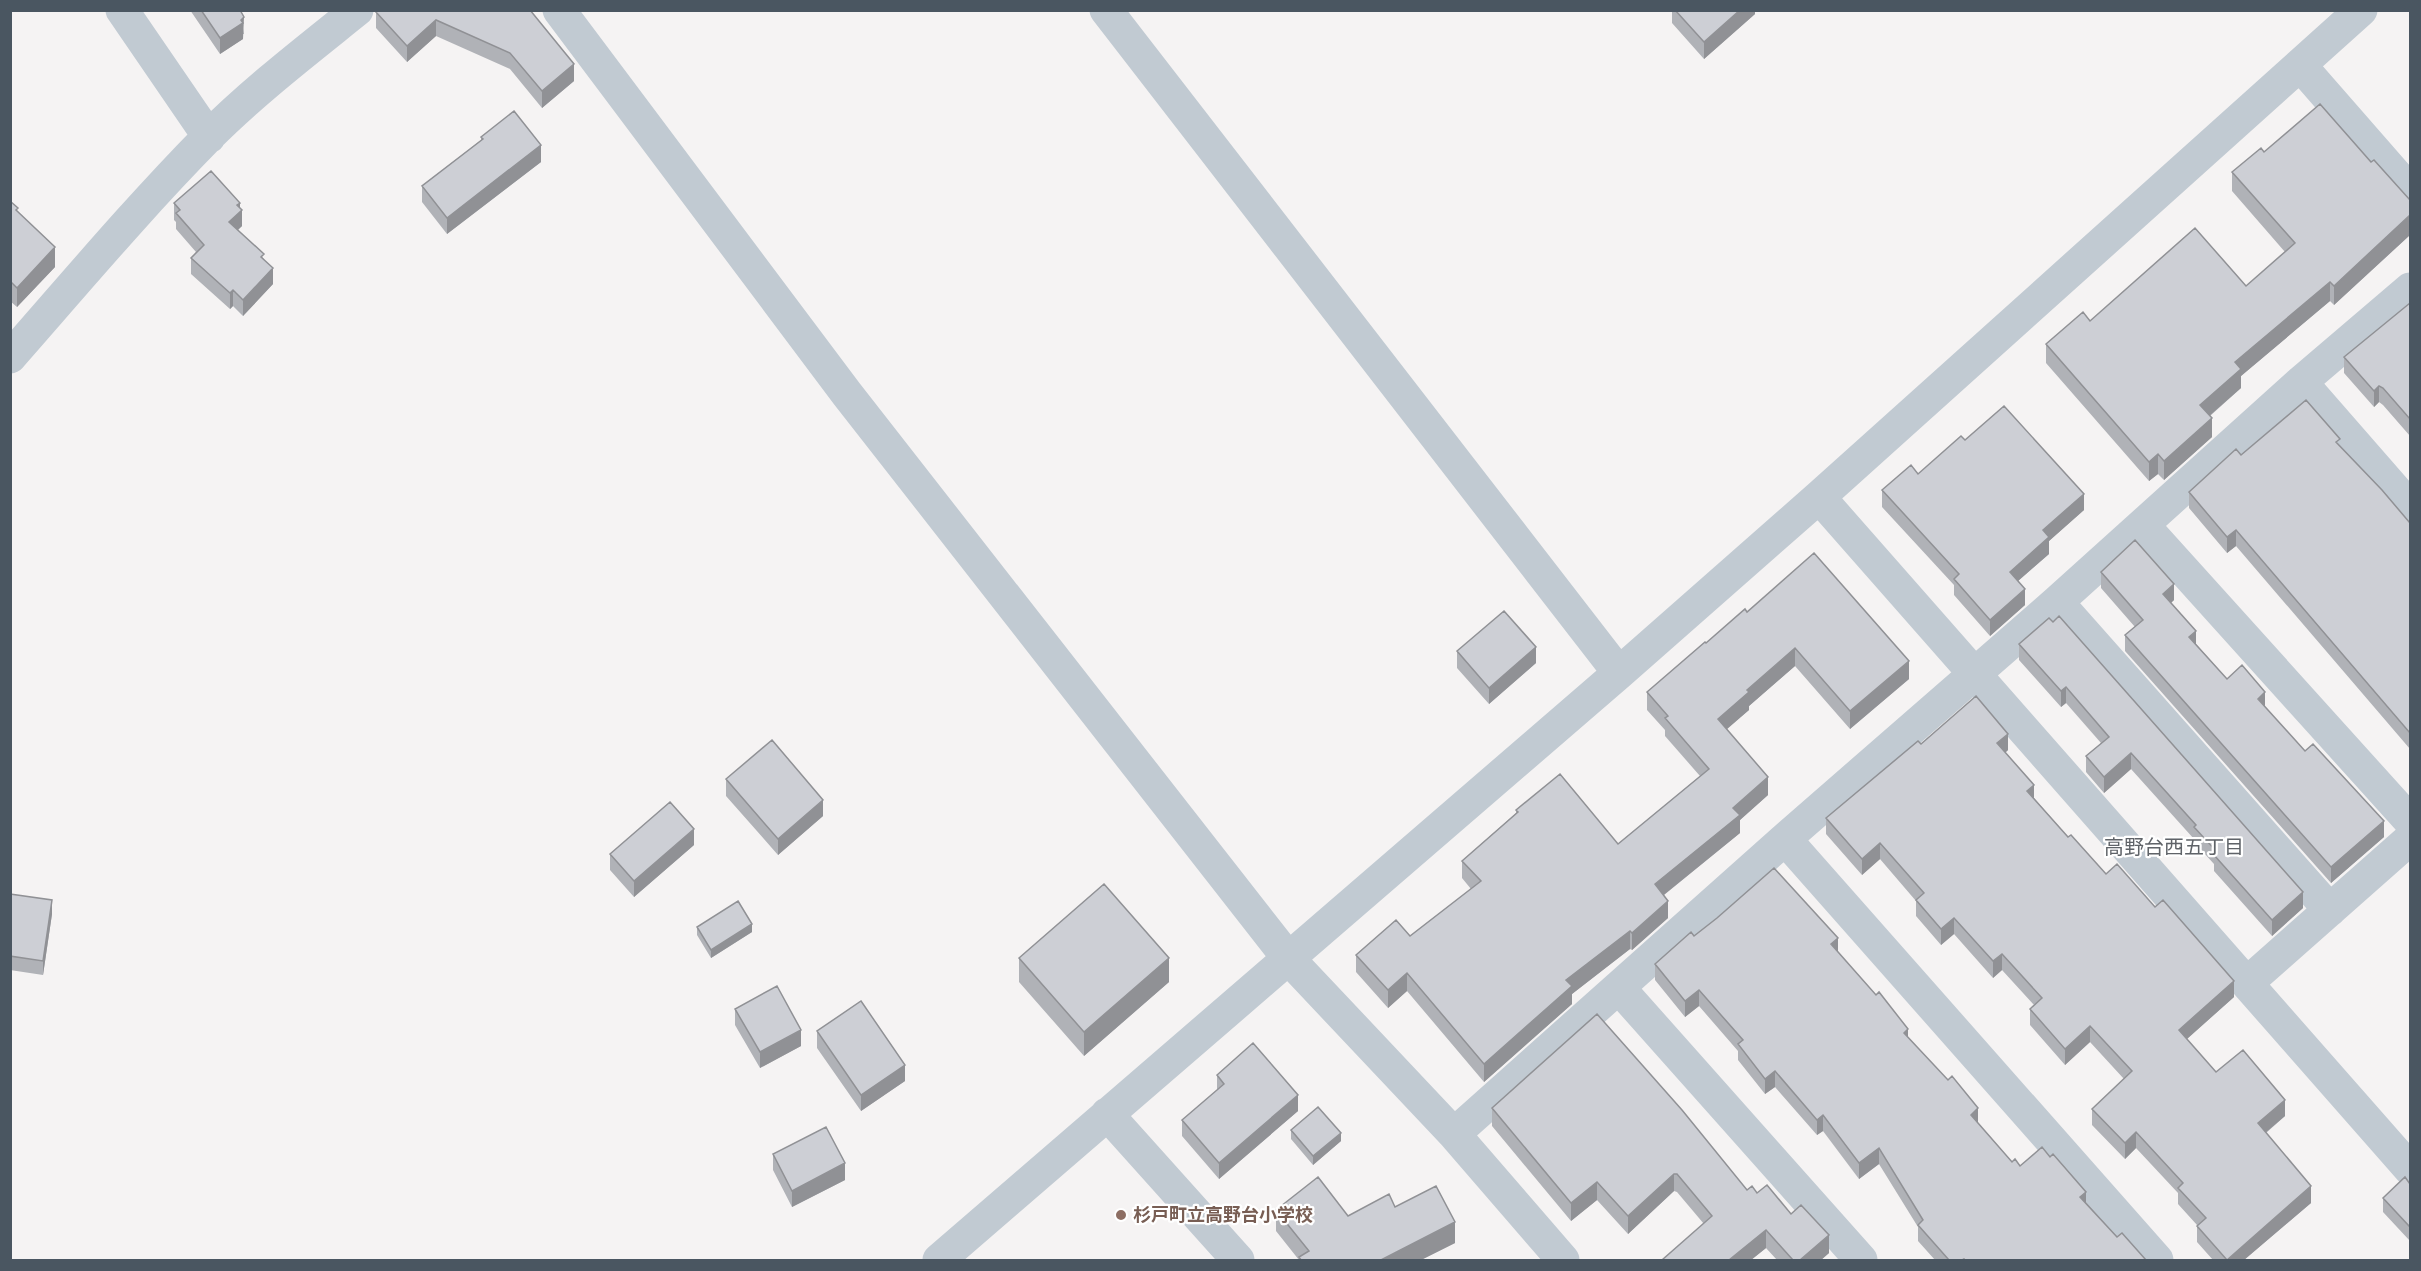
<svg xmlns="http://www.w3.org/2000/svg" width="2421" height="1271" viewBox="0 0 2421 1271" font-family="Karla,'Noto Sans JP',sans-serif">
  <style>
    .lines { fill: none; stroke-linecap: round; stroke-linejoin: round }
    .minor { stroke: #c1cad2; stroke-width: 33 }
    .wall { fill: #b0b2b7 }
    .shaded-wall { fill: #909195 }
    .building { fill: #cdcfd5; stroke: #909195; stroke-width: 1.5 }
    .education-dot { fill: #8d6e63; stroke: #fff; stroke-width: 2 }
    .labels { text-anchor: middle; stroke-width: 4.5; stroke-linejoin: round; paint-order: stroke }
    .education-label { font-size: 18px; font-weight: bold; fill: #785e54; stroke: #fff; text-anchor: start }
    .neighbourhood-label { font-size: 20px; fill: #5f6368; stroke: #fff }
  </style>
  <rect width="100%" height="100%" fill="#f5f3f3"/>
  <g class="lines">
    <path class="minor" d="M122,10L209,137
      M559,10L847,394L1288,958L1454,1134L1563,1260
      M1106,10L1619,673
      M2300,65L2410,191
      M10,357C75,283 139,207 208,137C254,91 306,51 357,10
      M2301,382L2410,507
      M1819,497L2410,1169
      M2143,525L2410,821
      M2057,602L2330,910
      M1785,839L2157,1260
      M2247,983L2410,839
      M1619,988L1861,1260
      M1107,1114L1238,1260
      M1454,1134L1785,839L2057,602L2301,382L2410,289
      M939,1260L1619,673L1819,497L2361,10"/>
  </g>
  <path class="wall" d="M190,10H240L244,34H243V39L220,54Z
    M530,10L574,81L542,108L510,69L436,36L407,62L376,28V12Z
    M1672,10H1755V14L1704,59L1672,23Z
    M481,137L541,162L447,234L422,202V186L481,140Z
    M2264,152L2371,162L2410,200V235L2334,305L2330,301L2241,376V388L2210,416L2212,437L2164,480L2158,474L2149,481L2046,363V344L2090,321L2246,286L2285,252L2232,191V172Z
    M10,201L55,267L17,307L10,301Z
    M174,203L240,208L242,226L238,230L264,259L273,284L243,316L233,306L230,309L191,274V258L196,252L176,229V222L174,220Z
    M2410,303V436L2383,405L2379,402L2374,407L2344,373V357Z
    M1965,440L2084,510L2049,541V554L2018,581L2025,605L1990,636L1954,595V585L1882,507V490L1918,474Z
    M2340,446L2410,523V749L2236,546L2227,553L2189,508V492L2241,455Z
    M2101,572L2174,600L2171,603L2196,644L2227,679L2265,707L2384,837L2331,883L2125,651V635L2135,627L2101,588Z
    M1747,612L1909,679L1850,729L1795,666L1749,706V710L1726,729L1768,795L1740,820V833L1664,895L1668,918L1632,950L1630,949L1572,994V1004L1484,1082L1407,991L1388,1008L1356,972V955L1410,936L1471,889L1462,878V861L1516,813V810L1618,844L1700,776L1665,736V730L1647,710V692L1706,643Z
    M2019,644L2303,908L2272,936L2214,871V864L2194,842V839L2131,769L2104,793L2086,772V756L2101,743L2066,703L2061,707L2019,660Z
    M1457,651L1536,663L1489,704L1457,668Z
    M1921,744L2008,750L2005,753L2034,798L2068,837L2234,997L2187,1039L2216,1072L2285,1116L2266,1133L2311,1203L2244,1260H2213L2197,1242V1225L2178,1204V1193L2136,1148L2125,1159L2092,1125V1109L2124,1079L2090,1042L2065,1065L2030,1025V1009L2034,1005L2002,970L1993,978L1954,934L1941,945L1916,916V901L1880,859L1862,875L1826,834V818Z
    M726,779L823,816L778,855L726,796Z
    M694,845L634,897L610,870V854Z
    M10,894L52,914L43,975L10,970Z
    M697,927L752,932L711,958L697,935Z
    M1694,936L1838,952L1978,1123L2012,1162L2086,1202L2117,1237L2146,1260H1935L1918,1241V1227L1879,1164L1859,1179L1823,1131L1817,1135L1775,1087L1765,1094L1738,1060V1051L1699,1006L1685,1017L1655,980V964Z
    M1019,958L1169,982L1084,1056L1019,982Z
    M735,1009L801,1046L760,1068L735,1025Z
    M817,1031L905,1081L861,1111L817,1048Z
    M1217,1075L1298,1111L1219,1179L1182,1136V1120L1217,1090Z
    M1492,1108L1757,1193L1791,1214L1829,1253L1821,1260H1777L1766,1248L1751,1260H1662L1704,1224L1677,1192L1674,1191L1628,1234L1597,1200L1571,1221L1492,1126Z
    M1291,1130L1341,1141L1313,1165L1291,1139Z
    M773,1154L845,1180L792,1207L773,1170Z
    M2410,1184V1241L2383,1212V1198Z
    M1395,1207L1455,1243L1421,1260H1299L1276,1231V1210L1348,1216Z"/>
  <path class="shaded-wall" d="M1740,10H1755V14L1704,59V42Z
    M244,17L243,39L220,54V38Z
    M436,20V36L407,62V46Z
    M574,64V81L542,108V91Z
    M541,145V162L447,234V218Z
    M240,203V212L242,210V226L229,238V222L237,205Z
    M2410,215V235L2334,305V286Z
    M55,247V267L17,307V288Z
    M273,268V284L243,316V300Z
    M2330,282V301L2241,376V388L2200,424V405L2235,362Z
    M233,290V306L230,309V293Z
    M2379,386V402L2374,407V391Z
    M2212,418V437L2164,480V461Z
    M2158,454V474L2149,481V462Z
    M2084,494V510L2049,541V554L2010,588V572L2043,530Z
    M2236,530V546L2227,553V537Z
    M2174,584V600L2163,610V594Z
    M2025,589V605L1990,636V620Z
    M2196,631V647L2189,637Z
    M1536,647V663L1489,704V688Z
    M1795,648V666L1749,706V710L1718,737V719L1747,690Z
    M1909,661V679L1850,729V711Z
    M2066,687V703L2061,707V691Z
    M2265,692V709L2258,699Z
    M2008,734V750L1997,760V743Z
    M2131,753V769L2104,793V777Z
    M1768,777V795L1740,820V833L1655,902V884L1733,808Z
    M2034,785V801L2027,791Z
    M823,800V816L778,855V839Z
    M2384,821V837L2331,883V867Z
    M694,829V845L634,897V881Z
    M1880,843V859L1862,875V859Z
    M2303,892V908L2272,936V920Z
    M52,900V914L43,975V961Z
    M1668,901V918L1632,950V933Z
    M1954,918V934L1941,945V929Z
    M752,924V932L711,958V950Z
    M1630,931V949L1572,994V1004L1484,1082V1064L1566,980Z
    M1838,938V953L1831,944Z
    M2002,954V970L1993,978V961Z
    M1169,958V982L1084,1056V1032Z
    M1407,973V991L1388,1008V990Z
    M2234,981V997L2179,1046V1030Z
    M1699,990V1006L1685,1017V1001Z
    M2090,1026V1042L2065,1065V1049Z
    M1908,1029V1044L1904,1033Z
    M801,1030V1046L760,1068V1052Z
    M905,1065V1081L861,1111V1095Z
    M1775,1071V1087L1765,1094V1079Z
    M1298,1095V1111L1219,1179V1163Z
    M2285,1100V1116L2258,1139V1123Z
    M1978,1108V1124L1971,1115Z
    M1823,1115V1131L1817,1135V1120Z
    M2136,1132V1148L2125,1159V1143Z
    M1341,1133V1141L1313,1165V1156Z
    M1879,1148V1164L1859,1179V1163Z
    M845,1163V1180L792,1207V1191Z
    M1674,1174V1191L1628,1234V1216Z
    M1597,1182V1200L1571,1221V1203Z
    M2311,1186V1203L2244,1260H2227Z
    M2086,1192V1208L2080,1197Z
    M1455,1222V1243L1421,1260H1381Z
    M1766,1230V1248L1751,1260H1729Z
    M1829,1235V1253L1821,1260H1800Z"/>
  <path class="building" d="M201,10H240L244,17L241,20L243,23L220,38Z
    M378,10H530L574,64L542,91L510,53L436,20L407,46L376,12Z
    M1675,10H1740L1704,42Z
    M2320,104L2371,162L2374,160L2410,200V215L2334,286L2330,282L2235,362L2241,369L2200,405L2212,418L2164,461L2158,454L2149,462L2046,344L2083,312L2090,321L2195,228L2246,286L2295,243L2232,172L2261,148L2264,152Z
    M514,111L541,145L447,218L422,186L483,139L481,137Z
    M211,171L240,203L237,205L242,210L229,222L264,254L261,257L273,268L243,300L233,290L230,293L191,258L204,245L176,213L180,210L174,203Z
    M10,201L18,208L16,210L55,247L17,288L10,281Z
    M2410,303V419L2383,388L2379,386L2374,391L2344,357Z
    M2306,400L2340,439L2336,442L2382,490L2410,523V733L2236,530L2227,537L2189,492L2236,449L2241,455Z
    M2004,406L2084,494L2043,530L2049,537L2010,572L2025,589L1990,620L1954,579L1959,574L1882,490L1911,465L1918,474L1961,436L1965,440Z
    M2135,540L2174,584L2163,594L2196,631L2189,637L2227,679L2242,665L2265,692L2258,699L2305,751L2313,744L2384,821L2331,867L2125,635L2143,620L2101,572Z
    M1814,553L1909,661L1850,711L1795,648L1747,690L1749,692L1718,719L1768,777L1733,808L1740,815L1655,884L1668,901L1632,933L1630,931L1566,980L1572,986L1484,1064L1407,973L1388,990L1356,955L1396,920L1410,936L1481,881L1462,861L1518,812L1516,810L1560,774L1618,844L1709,769L1665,718L1668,716L1647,692L1705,642L1706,643L1745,609L1747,612Z
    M1504,611L1536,647L1489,688L1457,651Z
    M2059,616L2303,892L2272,920L2214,855L2217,852L2194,827L2196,825L2131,753L2104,777L2086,756L2109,737L2066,687L2061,691L2019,644L2049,618L2053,622Z
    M1976,696L2008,734L1997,743L2034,785L2027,791L2068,837L2071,835L2106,874L2117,864L2155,907L2163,900L2234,981L2179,1030L2216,1072L2243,1050L2285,1100L2258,1123L2311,1186L2227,1260L2197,1226L2206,1218L2178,1188L2183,1183L2136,1132L2125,1143L2092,1109L2132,1071L2090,1026L2065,1049L2030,1009L2042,998L2002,954L1993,961L1954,918L1941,929L1916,900L1924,893L1880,843L1862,859L1826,818L1918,741L1921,744Z
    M772,740L823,800L778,839L726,779Z
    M670,802L694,829L634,881L610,854Z
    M1774,868L1838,938L1831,944L1876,995L1879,992L1908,1029L1904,1033L1948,1080L1952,1076L1978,1108L1971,1115L2012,1162L2015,1159L2020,1166L2042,1147L2050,1157L2053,1154L2086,1192L2080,1197L2117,1237L2122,1233L2146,1260H1965L1964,1259L1962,1260H1949L1918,1225L1923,1220L1879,1148L1859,1163L1823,1115L1817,1120L1775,1071L1765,1079L1738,1044L1743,1040L1699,990L1685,1001L1655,964L1691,932L1694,936L1717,918Z
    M1104,884L1169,958L1084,1032L1019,958Z
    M10,894L52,900L43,961L10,956Z
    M738,901L752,924L711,950L697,927Z
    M777,986L801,1030L760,1052L735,1009Z
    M861,1001L905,1065L861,1095L817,1031Z
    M1597,1014L1682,1110L1747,1190L1752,1186L1757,1193L1767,1185L1791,1214L1801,1205L1829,1235L1800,1260H1793L1766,1230L1729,1260H1662L1712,1216L1677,1174H1674L1628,1216L1597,1182L1571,1203L1492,1108Z
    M1253,1043L1298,1095L1219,1163L1182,1120L1224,1084L1217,1075Z
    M1318,1107L1341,1133L1313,1156L1291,1130Z
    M826,1127L845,1163L792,1191L773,1154Z
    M1318,1177L1348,1216L1389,1194L1395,1207L1436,1186L1455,1222L1381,1260H1301L1299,1257L1309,1251L1276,1210Z
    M2405,1177L2410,1184V1227L2383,1198Z"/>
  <circle class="education-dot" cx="1121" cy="1215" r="6"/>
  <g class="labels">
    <g class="education-label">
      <text x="1133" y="1221">杉戸町立高野台小学校</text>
    </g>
    <g class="neighbourhood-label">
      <text x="2174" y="854">高野台西五丁目</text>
    </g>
  </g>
  <rect width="2421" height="1271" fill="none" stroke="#4a5661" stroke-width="24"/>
</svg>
